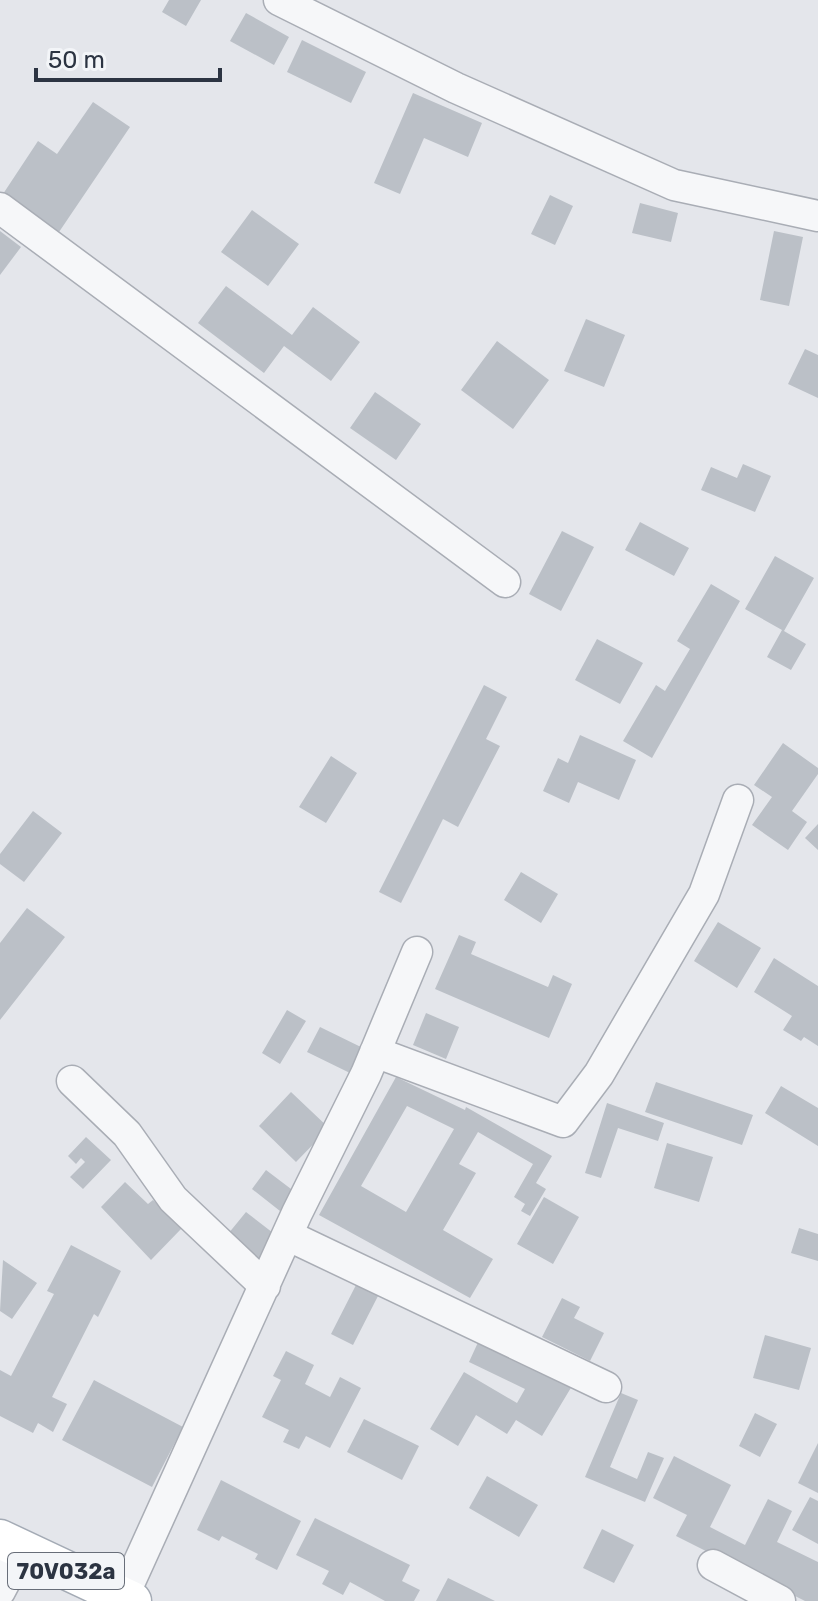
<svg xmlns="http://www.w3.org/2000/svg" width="818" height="1601" viewBox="0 0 818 1601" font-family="Rubik,sans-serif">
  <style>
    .building { fill: #bbc0c7; fill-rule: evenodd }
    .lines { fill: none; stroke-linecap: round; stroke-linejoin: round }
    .minor-casing { stroke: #a9adb5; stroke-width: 33 }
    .major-casing { stroke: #a4abb5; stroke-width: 41 }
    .minor { stroke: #f6f7f9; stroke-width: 30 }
    .major { stroke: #fff; stroke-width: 38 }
    .labels { text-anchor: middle; stroke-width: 8; stroke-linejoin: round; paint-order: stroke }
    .shield { fill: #f3f5f8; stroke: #686e79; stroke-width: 2 }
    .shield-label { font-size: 22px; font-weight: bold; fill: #2c3442 }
  </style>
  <rect width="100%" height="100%" fill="#e4e6eb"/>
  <path class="building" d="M169,0H201L186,26L162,12Z
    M246,13L289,37L274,65L230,41Z
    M302,40L366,72L351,103L287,72Z
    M413,93L482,123L468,157L424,138L400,194L374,183Z
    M93,102L130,127L59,232L3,194L38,141L57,154Z
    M550,195L573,206L555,245L531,234Z
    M640,203L678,213L671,242L632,233Z
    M252,210L299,244L268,286L221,252Z
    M0,231L21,247L0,275Z
    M774,231L803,237L789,306L760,300Z
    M226,286L292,335L313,307L360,342L331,381L284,346L264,373L198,323Z
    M586,319L625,335L604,387L564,371Z
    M497,341L549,380L513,429L461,390Z
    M805,349L818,355V398L788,384Z
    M375,392L421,424L396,460L350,428Z
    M743,464L771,476L755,512L701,490L711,467L737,478Z
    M640,522L689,548L674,576L625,550Z
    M562,531L594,547L561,611L529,594Z
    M775,556L814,578L784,631L806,644L791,670L767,657L782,630L745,609Z
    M711,584L740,601L652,758L623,741L656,685L665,691L690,649L677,641Z
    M597,639L643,663L620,704L575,680Z
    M484,685L507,697L486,739L500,746L458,827L443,819L401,903L379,892Z
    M580,735L636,760L619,800L578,782L569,803L543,791L558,758L568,763Z
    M783,743L818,768V774L792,811L807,822L788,850L752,825L772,797L754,785Z
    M331,756L357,773L326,823L299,807Z
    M33,811L62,833L24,882L0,864V854Z
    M818,824V850L805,838Z
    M521,872L558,894L541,923L504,900Z
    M27,908L65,937L0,1020V943Z
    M718,922L761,948L737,988L694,961Z
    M459,935L476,942L471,954L548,987L553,975L572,984L549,1038L435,989Z
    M774,958L818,986V1046L804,1037L801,1041L783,1030L792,1016L754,992Z
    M287,1010L306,1021L280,1064L262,1053Z
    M426,1013L459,1027L446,1059L413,1045Z
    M320,1027L365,1049L352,1074L307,1052Z
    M396,1077L465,1110L466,1107L552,1156L536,1183L546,1189L530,1216L521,1211L525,1204L514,1197L533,1164L478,1132L459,1164L476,1173L443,1230L493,1259L470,1298L319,1215ZM407,1106L454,1129L406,1212L361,1186Z
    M656,1082L753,1115L742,1145L645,1112Z
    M781,1086L818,1108V1146L765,1113Z
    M291,1092L329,1128L296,1162L259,1126Z
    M607,1103L664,1123L658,1141L618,1128L601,1178L585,1173Z
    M86,1137L111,1160L83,1189L70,1177L85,1162L81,1158L76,1164L68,1156Z
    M667,1143L713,1157L699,1202L654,1188Z
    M266,1170L295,1192L280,1211L252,1189Z
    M125,1182L148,1204L153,1200L182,1228L151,1260L101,1207Z
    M544,1197L579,1217L553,1264L517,1244Z
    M246,1212L277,1236L259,1259L228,1234Z
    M799,1228L818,1234V1261L791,1253Z
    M71,1245L121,1271L98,1317L94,1314L52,1397L67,1404L53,1432L38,1423L33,1433L0,1416V1370L11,1376L54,1294L47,1291Z
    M3,1260L37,1283L12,1319L0,1311Z
    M356,1285L378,1296L353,1345L331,1334Z
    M562,1298L580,1307L574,1318L604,1333L590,1361L542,1337Z
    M765,1335L811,1348L799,1390L753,1378Z
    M480,1338L572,1386L542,1436L516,1420L507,1434L476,1415L458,1446L430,1429L464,1372L517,1403L525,1389L469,1362Z
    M286,1351L314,1365L305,1384L330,1397L340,1377L361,1388L330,1448L306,1436L299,1449L283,1442L289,1430L262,1417L281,1380L273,1376Z
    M94,1380L183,1427L152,1487L62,1440Z
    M621,1393L638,1400L610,1467L637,1479L648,1452L664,1458L645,1502L585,1477Z
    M755,1413L777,1424L760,1457L739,1446Z
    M364,1419L419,1446L402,1480L347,1452Z
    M818,1443V1493L798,1483Z
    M674,1456L731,1485L710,1527L745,1545L768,1499L792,1511L777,1542L818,1562V1601H805L676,1536L687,1515L653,1498Z
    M487,1476L538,1505L519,1537L469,1508Z
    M221,1480L301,1521L277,1570L255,1559L258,1554L222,1536L219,1541L197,1530Z
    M810,1497L818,1501V1544L792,1530Z
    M315,1518L410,1565L402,1581L420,1590L414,1601H385L350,1582L343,1595L322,1584L329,1571L296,1555Z
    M602,1529L634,1545L614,1583L583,1568Z
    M448,1578L495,1601H436Z"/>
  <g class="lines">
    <g class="minor-casing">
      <path id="minor" d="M279,0L456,88L674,185L818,216
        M0,208L505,582
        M375,1052L563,1122L599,1074L704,894L738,800
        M72,1081L127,1134L173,1199L265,1286
        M287,1235L606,1387
        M713,1565L780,1601
        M0,1591L21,1551
        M123,1597L297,1213L366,1074L417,952"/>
    </g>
    <g class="major-casing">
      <path id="major" d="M0,1539L132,1601"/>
    </g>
    <use href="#minor" class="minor"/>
    <use href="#major" class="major"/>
  </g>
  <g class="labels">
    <rect class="shield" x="8" y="1553" width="116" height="36" rx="6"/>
    <g class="shield-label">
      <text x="66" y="1579">70V032a</text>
    </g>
  </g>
  <path d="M36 68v12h184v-12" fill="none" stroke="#2c3442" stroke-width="4"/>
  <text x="48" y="68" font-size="24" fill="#2c3442" stroke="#f3f5f8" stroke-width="6" paint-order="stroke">50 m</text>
</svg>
